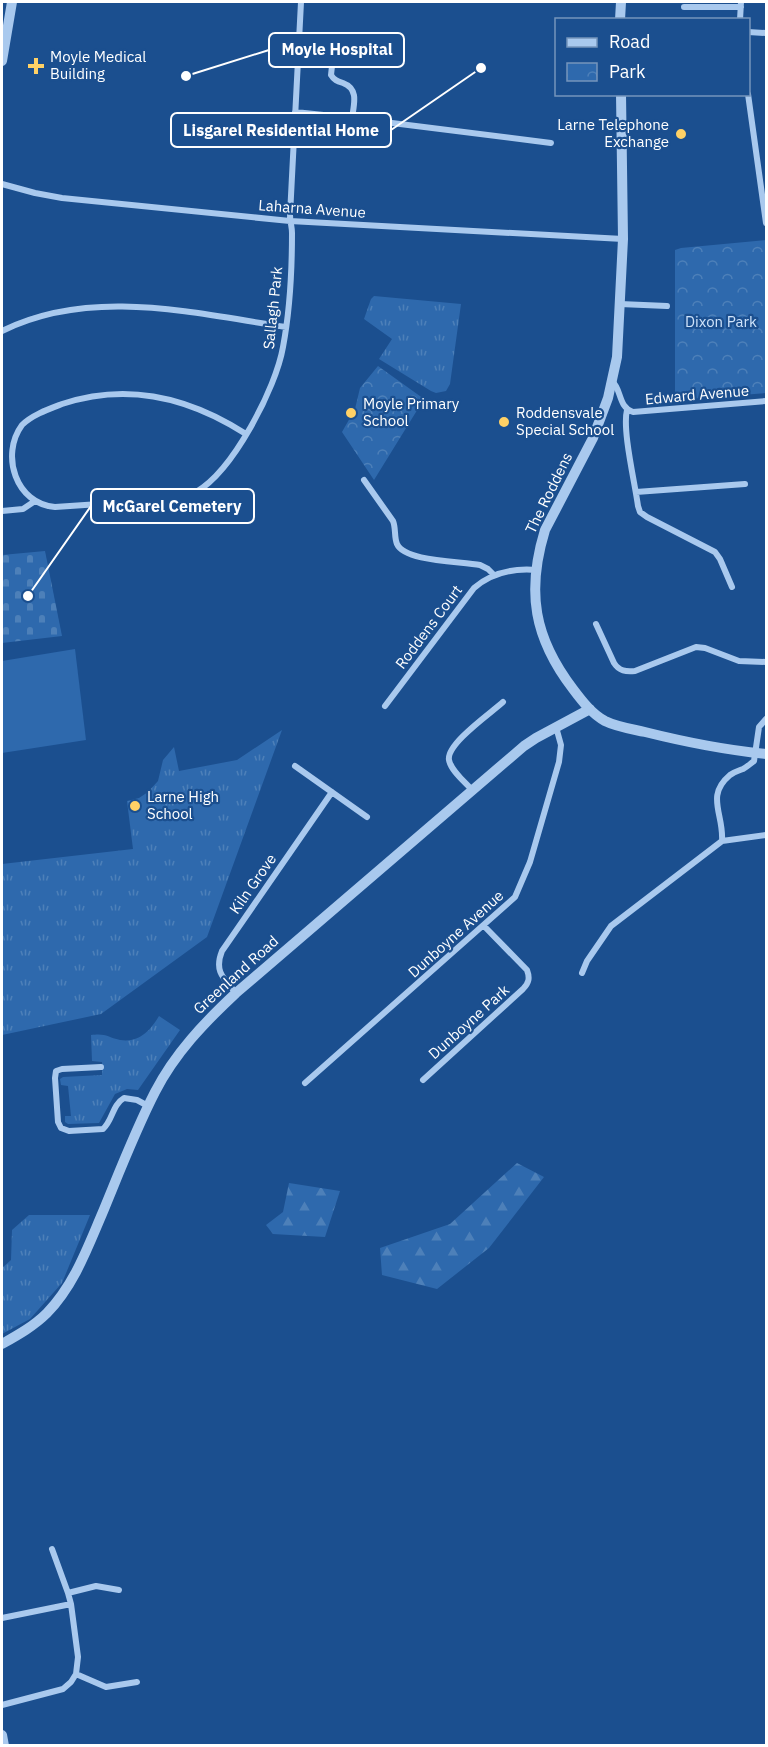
<svg xmlns="http://www.w3.org/2000/svg" width="768" height="1747" viewBox="0 0 768 1747" font-family="'IBM Plex Sans',sans-serif">
  <style>
    .grass { fill: url(#grass-tufts) }
    .forest { fill: url(#forest-firs) }
    .cemetery { fill: url(#cemetery-stones) }
    .park { fill: url(#park-crowns) }
    .pitch { fill: #2e69ad }
    .lines { fill: none; stroke-linecap: round; stroke-linejoin: round }
    .minor { stroke: #a9c9ee; stroke-width: 6 }
    .tertiary { stroke: #a9c9ee; stroke-width: 10 }
    .poi-dot { fill: #ffd166; stroke: #1b4f8f; stroke-width: 2 }
    .labels { text-anchor: middle; stroke-width: 4.5; stroke-linejoin: round; paint-order: stroke }
    .poi-label { font-size: 15px; fill: #fff; stroke: #1b4f8f; text-anchor: start }
    .street-label { font-size: 15px; fill: #fff; stroke: #1b4f8f }
    .park-label { font-size: 15px; fill: #cfe3fa; stroke: #1b4f8f }
    .leader { fill: none; stroke: #fff; stroke-width: 2 }
    .callout-dot { fill: #fff; stroke: #1b4f8f; stroke-width: 2 }
    .callout { fill: #1b4f8f; stroke: #fff; stroke-width: 2 }
    .callout-label { font-size: 16px; text-anchor: middle; font-weight: bold; fill: #fff }
  </style>
  <defs>
    <pattern id="grass-tufts" width="24" height="20" patternUnits="userSpaceOnUse" patternTransform="scale(1.5)"><rect width="24" height="20" fill="#2e69ad"/><path d="M3 7l-1-3M5 7V3M7 7l1-3M15 17l-1-3M17 17v-4M19 17l1-3" fill="none" stroke="#4d80b9"/></pattern>
    <pattern id="forest-firs" width="22" height="20" patternUnits="userSpaceOnUse" patternTransform="scale(1.5)"><rect width="22" height="20" fill="#2e69ad"/><path d="M5 1l3.5 6h-7zM16 11l3.5 6h-7z" fill="#4d80b9"/></pattern>
    <pattern id="cemetery-stones" width="16" height="16" patternUnits="userSpaceOnUse" patternTransform="scale(1.5)"><rect width="16" height="16" fill="#2e69ad"/><path d="M2 7V4a2 2 0 0 1 4 0v3zM10 15v-3a2 2 0 0 1 4 0v3z" fill="#4d80b9"/></pattern>
    <pattern id="park-crowns" width="20" height="18" patternUnits="userSpaceOnUse" patternTransform="scale(1.5)"><rect width="20" height="18" fill="#2e69ad"/><path d="M2 6a3 3 0 1 1 6 0M12 15a3 3 0 1 1 6 0" fill="none" stroke="#4d80b9"/></pattern>
  </defs>
  <rect width="100%" height="100%" fill="#1b4f8f"/>
  <path class="grass" d="M374,296L461,304L450,384L446,391L436,393L431,391L379,359L392,339L364,319L371,299Z
    M282,730L207,937L101,1014L2,1035V864L133,849L127,801L139,798L148,792L158,781L163,760L174,747L179,771L237,760Z
    M159,1016L180,1030L138,1090L127,1089L115,1094L99,1123L68,1124L65,1122V1116H71L68,1086L61,1085L60,1079L63,1077L102,1075V1062L92,1061L91,1035C106,1033 107,1037 120,1040C139,1043 150,1031 159,1016Z
    M29,1215H90L62,1283L30,1319L2,1334V1268L11,1260L12,1230Z"/>
  <path class="forest" d="M517,1163L544,1177L489,1248L437,1289L382,1275L380,1248L450,1224Z
    M289,1183L340,1191L325,1237L273,1234L266,1225L283,1212Z"/>
  <path class="cemetery" d="M45,551L62,636L2,643V555Z"/>
  <path class="park" d="M766,240V393L675,400V250L681,248Z
    M378,366L424,399L374,480L342,432L355,409L360,388Z"/>
  <path class="pitch" d="M75,649L86,740L2,753V661Z"/>
  <g class="lines">
    <path class="minor" d="M684,7H741
      M740,20L741,2
      M748,32L766,33
      M334,48L331,75C334,80 337,81 343,83C359,89 354,104 352,118
      M748,94L766,223
      M295,112L352,118L551,143
      M176,131L189,134L256,138L263,137L276,127L293,126
      M2,184L35,193L62,198L290,221L623,239
      M620,304L667,306
      M2,331C91,287 192,313 286,327
      M612,381C622,390 618,407 633,412L766,401
      M627,410C622,430 635,483 638,506L640,512L647,517L715,552L720,559L732,587
      M246,434C190,398 128,382 62,404C49,409 32,415 22,425C0,455 16,504 55,507L174,499C182,498 189,496 196,492C233,471 276,388 283,347C290,310 292,270 292,233C292,227 290,221 290,215C293,144 297,73 301,2
      M364,480L393,521C396,528 394,537 397,544C405,562 462,561 480,565L488,569L494,575
      M636,492L745,484
      M2,511L23,509L35,501
      M596,624L614,663C619,671 626,672 635,671L696,647L705,648L739,661L766,662
      M385,706L474,588C491,573 514,568 537,570
      M295,766L367,817
      M472,790C465,782 451,771 449,760C446,744 491,713 503,702
      M722,841C724,814 705,796 730,775C734,772 738,771 743,769C747,767 750,764 754,761L759,727L766,719
      M582,973L587,961L611,926L722,841L766,835
      M236,993C223,978 214,971 222,951L332,792
      M101,1067L62,1069L56,1071L55,1078L58,1122L61,1128L69,1131L103,1129C113,1120 112,1105 124,1098L137,1100L148,1106
      M423,1080L523,989C529,983 530,978 527,970L484,926
      M305,1083L515,897L530,862L559,762L561,745L556,727
      M68,1593L96,1586L119,1590
      M2,1618L71,1604
      M76,1674L106,1687L137,1682
      M2,1705L63,1689L71,1682L76,1674L78,1657L71,1604L68,1593L52,1549"/>
    <path class="tertiary" d="M620,20L621,2
      M2,61L12,2
      M621,94L623,239L617,357L608,398L593,438L545,530C526,592 534,638 573,689C582,701 592,714 605,721C617,727 632,729 645,732C685,742 726,750 766,754
      M2,1344C18,1335 34,1326 47,1313C74,1285 87,1249 102,1214C119,1173 135,1131 155,1092C175,1053 204,1023 236,993L524,746L536,738L590,709
      M2,1735L4,1746"/>
  </g>
  <g class="poi-dot">
    <path d="M33 57h6v6h6v6h-6v6h-6v-6h-6v-6h6z"/>
    <circle cx="681" cy="134" r="6"/>
    <circle cx="351" cy="413" r="6"/>
    <circle cx="504" cy="422" r="6"/>
    <circle cx="135" cy="806" r="6"/>
  </g>
  <g class="labels">
    <g class="poi-label">
      <text x="50" y="62">Moyle Medical<tspan x="50" dy="17">Building</tspan></text>
      <text x="669" y="130" text-anchor="end">Larne Telephone<tspan x="669" dy="17">Exchange</tspan></text>
      <text x="363" y="409">Moyle Primary<tspan x="363" dy="17">School</tspan></text>
      <text x="516" y="418">Roddensvale<tspan x="516" dy="17">Special School</tspan></text>
      <text x="147" y="802">Larne High<tspan x="147" dy="17">School</tspan></text>
    </g>
    <g class="street-label">
      <text transform="translate(312 209) rotate(4)" y="5">Laharna Avenue</text>
      <text transform="translate(273 308) rotate(-84)" y="5">Sallagh Park</text>
      <text transform="translate(697 395) rotate(-5)" y="5">Edward Avenue</text>
      <text transform="translate(549 493) rotate(-64)" y="5">The Roddens</text>
      <text transform="translate(429 627) rotate(-53)" y="5">Roddens Court</text>
      <text transform="translate(253 884) rotate(-55)" y="5">Kiln Grove</text>
      <text transform="translate(456 934) rotate(-42)" y="5">Dunboyne Avenue</text>
      <text transform="translate(236 975) rotate(-42)" y="5">Greenland Road</text>
      <text transform="translate(469 1022) rotate(-42)" y="5">Dunboyne Park</text>
    </g>
    <g class="park-label">
      <text x="721" y="327">Dixon Park</text>
    </g>
  </g>
  <path class="leader" d="M186 76L269 50M481 68L391 130M28 596L91 506"/>
  <g class="callout-dot">
    <circle cx="186" cy="76" r="6"/>
    <circle cx="481" cy="68" r="6"/>
    <circle cx="28" cy="596" r="6"/>
  </g>
  <g class="callout">
    <rect x="269" y="33" width="135" height="34" rx="6"/>
    <rect x="171" y="113" width="220" height="34" rx="6"/>
    <rect x="91" y="489" width="163" height="34" rx="6"/>
  </g>
  <g class="callout-label">
    <text x="337" y="55">Moyle Hospital</text>
    <text x="281" y="136">Lisgarel Residential Home</text>
    <text x="172" y="512">McGarel Cemetery</text>
  </g>
  <rect width="768" height="1747" fill="none" stroke="#ffffff" stroke-width="6"/>
  <rect x="555" y="18" width="195" height="78" fill="#1b4f8f" stroke="#7695bc" stroke-width="1.5"/>
  <rect x="567" y="38" width="30" height="9" fill="#a9c9ee" stroke="#7695bc" stroke-width="1.5"/>
  <text x="609" y="48" font-size="18" fill="#ffffff">Road</text>
  <rect x="567" y="63" width="30" height="18" fill="url(#park-crowns)" stroke="#7695bc" stroke-width="1.5"/>
  <text x="609" y="78" font-size="18" fill="#ffffff">Park</text>
</svg>
